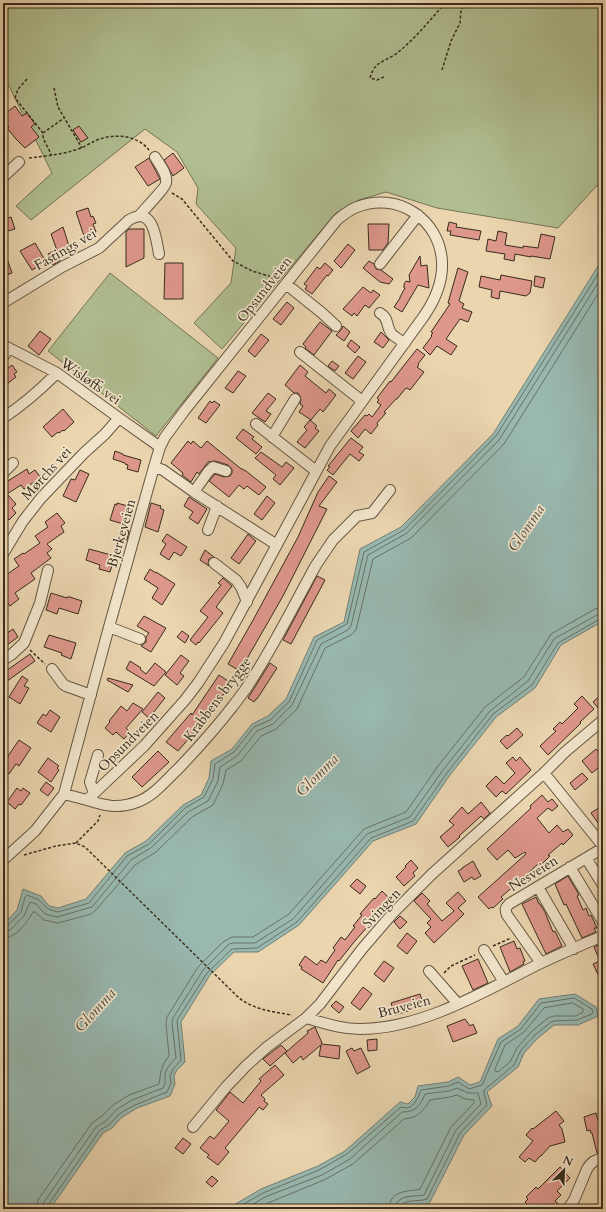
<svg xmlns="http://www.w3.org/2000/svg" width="606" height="1212" viewBox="0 0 606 1212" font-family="Cardo,serif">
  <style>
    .green { fill: #b0be90; stroke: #747556 }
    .water { fill: #98b8b0; stroke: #728075 }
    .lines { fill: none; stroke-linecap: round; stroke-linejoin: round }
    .shore { stroke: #687266; stroke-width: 1 }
    .building { fill: #dd978b; stroke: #382c1d }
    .minor-casing { stroke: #645642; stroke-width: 12 }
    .path { stroke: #382c1d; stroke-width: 1.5; stroke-dasharray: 3 2; stroke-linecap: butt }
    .minor { stroke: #f1e4cb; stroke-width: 10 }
    .labels { text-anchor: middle; stroke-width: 3.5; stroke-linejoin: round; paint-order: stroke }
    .street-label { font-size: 14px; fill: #382c1d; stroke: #f1e4cb }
    .water-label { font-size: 15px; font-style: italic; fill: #504f42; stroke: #f1e4cb }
  </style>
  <rect width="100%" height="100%" fill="#ead5af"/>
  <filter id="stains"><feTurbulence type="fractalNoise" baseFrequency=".005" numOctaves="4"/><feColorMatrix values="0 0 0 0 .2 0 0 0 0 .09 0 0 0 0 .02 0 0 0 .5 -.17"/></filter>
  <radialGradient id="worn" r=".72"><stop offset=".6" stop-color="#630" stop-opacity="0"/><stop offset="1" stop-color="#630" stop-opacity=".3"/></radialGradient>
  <path class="green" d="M3,3H603V179L558,228L437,208L386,192L359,200L336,213L222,349L194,323L231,283L236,248L196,204L198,188L177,152L145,129L31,220L16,206L52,173L3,74Z
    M110,273L218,358L156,436L48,351Z"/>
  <path class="water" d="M603,258V621L561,645L535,688L496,717L450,775L416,824L373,841L299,925L258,952H234L210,975L181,1022L185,1062L177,1070L174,1076L175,1084L170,1096L137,1108L121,1118L112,1128L103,1133L50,1209H3V925L17,910L23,889L41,896L49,906L58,908L86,899L125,853L146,841L183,805L201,795L209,778L211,761L232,749L252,724L268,716L286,699L314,637L344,622L360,549L401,527L493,434Z
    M575,994L596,1007L598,1016L578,1025H554L538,1038L524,1053L518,1067L487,1092L492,1106L464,1135L429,1204L412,1205L398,1209H227L261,1189L318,1166L345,1151L400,1102L408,1104L415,1097L418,1086L448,1082L458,1077L470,1085L480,1082L498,1039L518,1026L539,999Z"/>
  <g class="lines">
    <path class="shore" d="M3,927L7,926L21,912L25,897L27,895L39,900L48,909L58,912L89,903L127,856L149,844L185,808L204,797L213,779L215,764L234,752L254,727L270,720L289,702L317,640L347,624L364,552L404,530L496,436L603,266
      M3,932L10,930L24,916L30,902L36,904L45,914L57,917L92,907L131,860L152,847L188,812L208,801L218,781L220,767L237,756L257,731L273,724L292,705L321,644L348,630L351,626L368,555L407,533L499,440L603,275
      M3,938C17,938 27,922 33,912H35L44,920L58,923L91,914L95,911L135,865L156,852L192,817L213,805L223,784L226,770L241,761L261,736L276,729L297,709L325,648L351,635L356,630L373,559L411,538L504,444L603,286
      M573,1003L583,1009V1012L576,1016H554L548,1018L531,1032L517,1048L510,1062L498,1072L495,1071V1069L505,1045L524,1032L544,1008Z
      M36,1209L38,1200L92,1123L102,1116L113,1105L129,1095L159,1084L161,1071L164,1063L169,1056L166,1023L167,1017L198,967L223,942L232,937H253L289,914L364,829L406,812L438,766L485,707L524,677L551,634L595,609L603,607
      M42,1209L44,1202L96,1127L106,1121L116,1110L132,1100L163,1088C166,1082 165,1081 165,1075C166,1068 171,1063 176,1058L172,1023L173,1018L203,970L229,944L234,943H255L293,919L367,834L410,817L443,770L490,711L528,681L554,639L597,615L603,614
      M47,1209L48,1205L100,1130L109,1125L119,1114L135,1105L167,1092L171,1083L170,1076L173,1069L181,1060L177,1020L207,973L232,949L257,948L297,922L371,838L413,821L447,773L493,714L532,685L558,643L600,619H603
      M235,1209L263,1193L319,1170L347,1154L401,1107C403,1107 405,1108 407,1108C415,1107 419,1095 421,1090L449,1086L458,1082L469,1089L482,1085L501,1042L521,1029L541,1003L574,998L592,1009L593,1012L592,1014L577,1020L554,1021L551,1022L535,1035L521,1050L514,1065L484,1090V1093L487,1105L460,1133L427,1199C418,1202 408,1199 401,1205L400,1209
      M245,1209L265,1197L322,1175L350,1159L402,1112C416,1112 420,1106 425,1094L449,1091L457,1088L468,1093H478L481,1104L456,1130L424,1195C413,1197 396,1194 395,1209
      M257,1209L268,1203L324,1180L353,1164L404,1119C418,1118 423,1111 430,1100L450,1097L457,1095L465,1099L474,1100V1103L451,1127L420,1189C406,1192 390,1190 389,1209"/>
  </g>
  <path class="building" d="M15,106L22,116L27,113L35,124L31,127L39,137L25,148L16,139L7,128L9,127L3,120V115Z
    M79,126L88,138L81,142L73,130Z
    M173,153L184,168L173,176L164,160Z
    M149,158L160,179L148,186L135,167Z
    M88,208L91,217L93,216L96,223L93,224L96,232L84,236L76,212Z
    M11,217L15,229L8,231L3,222V220Z
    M449,222L457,224L456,227L481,231L479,240L450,235L451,231H447Z
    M368,224H389L388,243L383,250H369Z
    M63,227L70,249L58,253L51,234Z
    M129,229H144V258L126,267V232Z
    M498,231L507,233L505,245L523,248V246L538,248L541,234L555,237L550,259L531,256V257L515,254L514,261L504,259L505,254L486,251L488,239L496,241Z
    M35,243L46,262L32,270L20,251Z
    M348,244L355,250L341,268L334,261Z
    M3,250H4L12,273L3,276Z
    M56,250L60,261L53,265L48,254Z
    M420,256L421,266L427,265L429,288L418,285L402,312L394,307L400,298V297L405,288H404V284L406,281L410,282L409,275Z
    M369,261L374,264L376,269L381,270L393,279L389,284L380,282L363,268Z
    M165,263H183V299H164Z
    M325,263L333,270L328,276L327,275L312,294L305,289L307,286L304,284L317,267L320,269Z
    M458,268L468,272L459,301L464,304L462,308L472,312L468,322L460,319L446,339L457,346L451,355L437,346L430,355L423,348L432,336L431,335L433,333L431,332L450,304L448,303Z
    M501,275L532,281L530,293L526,296L500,291L499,299L491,297L492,290L479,287L481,276L500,280Z
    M535,276L545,278L543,288L534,286Z
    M363,287L371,293L373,290L380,295L369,308L365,305L357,316L354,313L352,316L343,309Z
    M287,302L294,308L281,325L273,319Z
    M320,322L332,331L314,355L305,348L306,347L303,344Z
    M343,326L350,332L344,341L336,335L341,330Z
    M40,331L51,339L39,355L28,346Z
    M381,332L389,340L383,348L374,342Z
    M261,334L269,340L255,357L248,351Z
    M351,340L360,347L355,353L347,346Z
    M417,349L425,355L418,364L419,365L417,367L424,372L410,390L407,388L405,389L397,399H396L384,412L386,413L377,423L378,425L371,434L365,429L358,438L351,431L365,415L367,416L369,414L372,417L381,405L377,402L379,400L377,398L390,381L391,382L398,373Z
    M358,356L366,362L353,379L345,373Z
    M332,361L339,366L335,371L328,366Z
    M12,365L17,372L14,374L16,377L3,387V372Z
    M300,365L308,372L305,376L326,393L329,389L336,395L323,412L320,409L311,420L299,412L303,406L300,404L301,400L300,396L298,393H294L285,385Z
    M238,371L246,376L233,393L225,388Z
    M268,393L276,399L266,411L271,414L265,422L252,413Z
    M210,401L212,403L214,401L220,405L206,423L198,418Z
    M63,409L74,422L64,431L63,430L59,433L58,432L52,437L43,427Z
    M310,420L317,426L315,428L319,431L305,448L297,442L307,430L304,427Z
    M243,429L254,437L252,439L262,447L256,454L236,438Z
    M351,438L363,447L359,452L364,455L359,461L350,454L333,475L327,470L330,467L328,466Z
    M188,441L191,444L193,441L201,448L207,441L240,468L246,471L266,487L259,495L247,486L244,489L239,485L229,497L209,481L215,474L224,477L230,476L232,473V469L228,465L215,461L208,462L199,474L197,472L191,482L182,475L183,473L171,463Z
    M115,451L123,454V455L141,460L138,472L127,469L128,465L125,464V463L113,459Z
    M261,452L282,467L286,462L294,468L280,485L273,479L276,475L255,458Z
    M27,469L29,474L35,470L41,478L35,482V483L34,482L24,489L21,485L7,494L16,504L12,508L16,513L9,520L3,513V484Z
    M80,470L89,474L76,502L63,496L71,479L75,480Z
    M329,476L337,482L319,506L327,509L283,596L240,671L228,664L252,622L298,537L318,492Z
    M267,496L275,503L262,520L254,514Z
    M189,497L207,509L198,524L189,518L193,512L184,506Z
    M117,503L128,506L123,524L110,520L115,504L117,505Z
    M151,503L161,506L160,508L164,510L158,532L145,527Z
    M57,513L65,523L61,526L64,532L47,544L52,549L47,553L51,558L31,573L35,579L15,593L19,599L10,606L3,596V587L6,585L3,580V577L19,566L14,559L23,553L24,554L40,543L35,536L48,527L45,522Z
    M120,529L129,531L127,540L118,538Z
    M167,534L187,547L181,556L174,552L169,560L160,554L166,544L162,541Z
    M248,534L256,541L239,564L231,558Z
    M89,549L115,556L110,572L99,569L100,565L86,560Z
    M205,550L214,557L209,559L208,563L209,566L200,560Z
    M150,569L156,573V572L175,584L162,605L152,598L158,588L144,579Z
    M317,576L325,580L291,644L283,640Z
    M223,578L232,586L216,607L223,613L199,643L198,642L196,645L190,640L208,617L200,611L221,585L218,583Z
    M51,593L67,598V597H70L82,601L78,614L59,608L57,614L46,610Z
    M144,616L166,628L151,652L141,646L146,642V637L149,633L137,626Z
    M13,629L18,637L3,648V636Z
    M182,631L189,636L185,643L177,637Z
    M49,635L76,643L71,659L61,655L62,653L44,647Z
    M30,654L35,661L3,684V673Z
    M181,655L189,661L180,673L184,676L177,685L165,675Z
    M130,661L141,668L140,669L146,674L155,663L166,672L154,686L126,669Z
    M270,663L277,668L257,699H256L254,702L248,698Z
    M219,675L231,683L211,713L178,751L166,742L191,713L192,715Z
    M22,676L28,680L24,686L29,688L20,704L9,697Z
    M108,678L133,685L128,692L107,680Z
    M158,692L165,698L149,718L142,712Z
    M603,693V705L599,709L593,702Z
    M582,696L594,709L580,722L581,723L548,755L540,746L556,731L553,729L560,722L562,724L578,708L574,704Z
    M133,703L143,709L126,728L130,732L124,739L116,732L113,735L105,728L110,722L109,721L121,706L127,711Z
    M50,710L60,717L51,732L37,723L43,714L46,716Z
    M517,728L523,735L507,749L500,741L507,735L508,736Z
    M19,740L31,748L19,766L16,764L9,774L3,770V766L8,758V756Z
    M596,749L603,757V764L592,773L582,761Z
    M158,751L169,762L142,787L132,777Z
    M513,757L516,761L520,757L531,770L506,794L502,791L496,797L486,786L496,776L504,784L515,773L506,763Z
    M48,758L59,766L57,768L59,770L51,782L38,772Z
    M582,773L588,779L575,790L570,783Z
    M46,782L54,788L48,796L40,790Z
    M17,788L21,791L23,788L30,793L21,805L19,804L15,809L7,802Z
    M542,795L548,802L552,799L558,806L552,811L548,808L537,818L549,833L557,825L563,832L568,829L573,835L563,845L562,843L548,855L550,856L540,866L538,864L525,876L526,878L516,887L515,885L501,897L503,899L493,908L491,907L489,909L478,897L526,854L525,852L515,858L508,850L497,860L487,849L531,808L530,806Z
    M481,802L490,813L484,819L481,816L459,836L460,837L448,847L440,837L454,825L449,821L462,807L468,814Z
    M603,805V830L591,813Z
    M411,860L418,868L413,873L415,876L404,886L396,877L406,867L405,866Z
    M473,861L481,876L474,880L472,877L464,882L458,871L462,869V868Z
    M568,876L578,893L579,895L577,896L583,910L586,908L589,916L591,915L597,928H594L596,932L582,938L566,904L564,905L555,884Z
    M357,879L366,886L360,894L350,886Z
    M382,891L389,898L388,899L390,901L354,942L339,961L338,960L323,983L301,969L302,967L299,965L305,956L317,965L321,960L326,963L335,950L333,948L341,937L345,940L355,927L353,926L362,915L360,914L374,898L375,899Z
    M458,892L466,901L458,908L464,914L434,943L425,933L431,927L427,923L431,919L414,901L422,893L430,901L427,904L442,921L454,911L446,903Z
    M536,897L539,904H540L545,912L553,932L555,931L562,946L546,954L522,904Z
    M400,916L407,922L400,929L394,922Z
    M407,933L417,941L407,954L397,946Z
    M514,941L517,949L520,948L525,961L523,962L524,964L510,972L500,947Z
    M603,943V985L593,964L600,961L594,947Z
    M478,959L488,983L473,990L462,966Z
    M384,961L394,968L384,982L374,974Z
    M363,987L372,994L360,1010L351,1003Z
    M420,994L424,1006L395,1015L391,1003Z
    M336,1001L344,1007L339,1013L331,1006Z
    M465,1019L470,1026L473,1024L477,1033L453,1042L447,1026Z
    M315,1027L322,1043L321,1044L340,1046L339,1059L319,1056L321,1045L303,1060L301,1056L293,1063L285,1053L308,1033L307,1031Z
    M377,1039V1050L368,1051L367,1040Z
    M281,1045L287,1051L270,1066L263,1059Z
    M352,1048L354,1051L361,1048L370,1067L357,1074L346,1051Z
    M275,1065L284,1075L261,1095L265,1099L264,1101L268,1104L263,1110L259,1107L257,1110L225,1148L229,1152L218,1165L207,1157L209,1155L200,1148L210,1136L214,1139L229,1121L216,1110L230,1092L243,1103L261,1081L259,1079Z
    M556,1111L564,1121L559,1125L562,1129L565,1142L550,1146L541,1156H540L535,1162L529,1158L525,1162L519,1157L533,1141L526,1135L532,1128L533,1129Z
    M596,1113L603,1139V1152L597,1153L592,1133H591L590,1130L587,1131L584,1117Z
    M183,1138L191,1144L183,1154L175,1148Z
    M560,1167L570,1178L557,1191L561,1195L555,1201L562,1207V1209H532L525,1202L528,1199L526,1197L536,1187L538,1189Z
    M212,1176L218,1181L212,1187L206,1182Z"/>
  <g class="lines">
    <g class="minor-casing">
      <path id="minor" d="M3,177L19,162
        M139,216C143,211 166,187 166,183C168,174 159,164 155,157
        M380,264L418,215
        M286,284L322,313L336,326
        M3,303L62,267L99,248L129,220C153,205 156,238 159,254
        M380,313C389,318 386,326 391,333C394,337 400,340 405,343
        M3,345L57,373L119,418L160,447
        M300,352L362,401
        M3,357L9,348
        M3,418C23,405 40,390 57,373
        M256,424L316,471
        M272,437L295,399
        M154,467L163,470L194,492L277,545
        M3,473L13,463
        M194,492L208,472L213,467L226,471
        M208,530L217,506
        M3,554L23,521L41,498L84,453L105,434L119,418
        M214,563L236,580L241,587L247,602
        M109,627L140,639
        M3,660L11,655L24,643L40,603L48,570
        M52,669L63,684L66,686L91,695
        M544,773L603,846
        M94,793L90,782L98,755
        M87,800C106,806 118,809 137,802C154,796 166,780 179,768C198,748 216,728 233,706C238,699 244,692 249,684C274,646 294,605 316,565L333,540L357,516L372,513L390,490
        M586,858L603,885
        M3,860L35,831L64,794L109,627L154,467L160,447L165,437L185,410L337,220C343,215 349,210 357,207C397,191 440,219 442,262C443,282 435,300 424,316L330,446L224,643L198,683L185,700L144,746L87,800L64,794
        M570,867L603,922
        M538,887L574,949
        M484,950L504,982
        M541,963L507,915C505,910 505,908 509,904L603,848
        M429,971L458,1004
        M306,1018C324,1023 341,1029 360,1029C422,1029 485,991 539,964C560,954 581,945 603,936
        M193,1127L226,1087L246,1066L267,1047L306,1018L320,1004L362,949L393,913L432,874L544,773L565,752L603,720
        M568,1209L574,1200L587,1169C591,1162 595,1160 603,1158"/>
    </g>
    <path class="path" d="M442,70L451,41L460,23L461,11L464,3
      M384,77L377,80L370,78C375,60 384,63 397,53C415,39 430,20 445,3
      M27,79L18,89L15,98L43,133C42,141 49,147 51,155
      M54,88L58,107L82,148
      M43,133L64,118
      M29,158C44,156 60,155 75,150C83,148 90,143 97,140C115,133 137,135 149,150
      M172,193L182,199L233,261L252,271L272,277L277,280
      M30,650L45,664
      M76,843L98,821L100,815
      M24,855L56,846L76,843L85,847L239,998C255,1010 274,1012 292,1015
      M493,946L511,938
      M444,973L451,966L475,955"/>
    <use href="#minor" class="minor"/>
  </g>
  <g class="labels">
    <g class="street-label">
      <text transform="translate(65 249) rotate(-30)" y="5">Fastings vei</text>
      <text transform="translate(264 289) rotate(-52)" y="5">Opsundveien</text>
      <text transform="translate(91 381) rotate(35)" y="5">Wisløffs vei</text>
      <text transform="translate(46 473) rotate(-48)" y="5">Mørchs vei</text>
      <text transform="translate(121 533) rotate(-74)" y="5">Bjerkeveien</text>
      <text transform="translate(217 699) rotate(-53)" y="5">Krabbens brygge</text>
      <text transform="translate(128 741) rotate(-45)" y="5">Opsundveien</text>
      <text transform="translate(533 873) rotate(-32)" y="5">Nesveien</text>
      <text transform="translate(381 908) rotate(-47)" y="5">Svingen</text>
      <text transform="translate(404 1006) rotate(-15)" y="5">Bruveien</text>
    </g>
    <g class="water-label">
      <text transform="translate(526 528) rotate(-56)" y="5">Glomma</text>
      <text transform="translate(317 775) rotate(-45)" y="5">Glomma</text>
      <text transform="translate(95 1010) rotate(-48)" y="5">Glomma</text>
    </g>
  </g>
  <rect width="606" height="1212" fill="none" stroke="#ead5af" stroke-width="16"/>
  <rect x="4" y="4" width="598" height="1204" fill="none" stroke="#382c1d" stroke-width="2"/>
  <rect x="8" y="8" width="590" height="1196" fill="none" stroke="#382c1d"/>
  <g transform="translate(564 1170) rotate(24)" stroke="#f1e4cb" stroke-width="3" paint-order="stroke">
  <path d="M0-3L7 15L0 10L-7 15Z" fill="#382c1d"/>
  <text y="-6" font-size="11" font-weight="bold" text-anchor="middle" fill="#382c1d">N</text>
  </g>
  <rect width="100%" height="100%" filter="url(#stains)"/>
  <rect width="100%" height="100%" fill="url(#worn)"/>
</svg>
